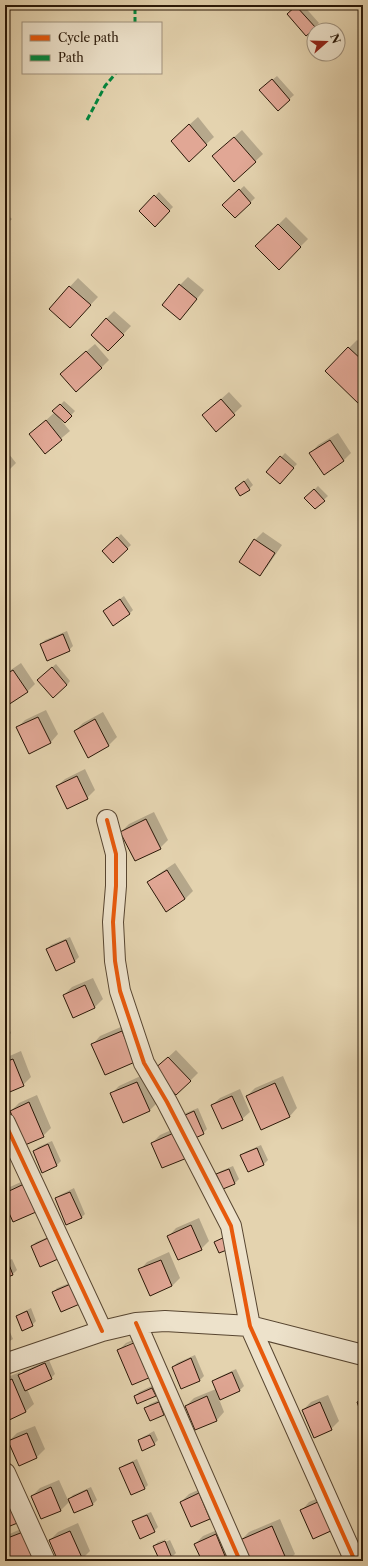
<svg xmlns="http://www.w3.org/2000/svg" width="368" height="1566" viewBox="0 0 368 1566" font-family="'Libre Caslon Text',serif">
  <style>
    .shadow { fill: #0003; fill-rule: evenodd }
    .building { fill: #e1a795; stroke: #291707 }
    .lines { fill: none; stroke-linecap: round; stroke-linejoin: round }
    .street-casing { stroke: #584631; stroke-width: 22 }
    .street { stroke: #ede2cb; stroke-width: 20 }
    .quiet { stroke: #00873e; stroke-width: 3; stroke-dasharray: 6 3; stroke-linecap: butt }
    .cycleway-casing { stroke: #ede2cb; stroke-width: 6 }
    .cycleway { stroke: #e8590c; stroke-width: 4 }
  </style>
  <rect width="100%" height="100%" fill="#e4d3af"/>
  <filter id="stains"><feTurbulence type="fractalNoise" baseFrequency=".005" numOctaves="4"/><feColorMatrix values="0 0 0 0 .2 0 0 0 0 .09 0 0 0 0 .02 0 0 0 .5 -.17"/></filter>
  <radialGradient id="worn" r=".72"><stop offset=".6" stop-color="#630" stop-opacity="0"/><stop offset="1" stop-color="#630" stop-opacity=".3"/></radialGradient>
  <path class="shadow" d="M298,5H303L319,23L307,35L288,14Z
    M277,76L294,95L278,109L265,86Z
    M198,117L214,137L189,160L180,133Z
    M242,130L263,154L234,181L221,149Z
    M244,186L255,198L235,217L224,205Z
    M159,192L173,207L155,225L141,211Z
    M5,213L12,219L5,226Z
    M286,217L308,239L279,268L257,246Z
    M188,277L204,290L188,310L180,285Z
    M78,278L98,297L78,318L50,308Z
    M114,311L131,326L116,342L106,319Z
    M357,340L363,346V403L326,371Z
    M95,344L109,360L101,368L69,366Z
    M229,392L242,406L217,430L211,408Z
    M64,401L75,411L65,422L60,417L59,418L70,431L45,452L31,434L55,412L54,411Z
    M338,433L351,453L343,461L311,453L318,445Z
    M5,449L16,463L5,474Z
    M285,453L297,464L283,478L268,472Z
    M248,478L253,485L249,489L236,488Z
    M318,486L328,496L315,508L306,498Z
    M263,532L282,545L267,567L260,574L255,540Z
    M121,534L131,545L114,561L104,551Z
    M124,596L133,610L129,614L104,611Z
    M67,631L73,646L69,650L41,644L45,640Z
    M21,663L35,684L27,692L5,698V674Z
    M56,664L70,681L67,685L42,676Z
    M46,710L58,734L51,742L17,728L25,720Z
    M103,712L117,737L109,745L89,756L75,731L83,723Z
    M85,769L95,790L87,798L57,786L65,779Z
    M154,812L168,840L160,848L121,832L129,824Z
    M5,836L10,846L5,851Z
    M175,863L193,891L185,899L149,882L157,875Z
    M70,937L79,957L75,961L47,949L51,945Z
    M93,978L103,999L95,1007L73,1016L64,995L72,987Z
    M5,1020L11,1033L5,1039Z
    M130,1023L135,1061L93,1044L100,1036Z
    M176,1050L198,1073L190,1081L162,1063Z
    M21,1051L31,1077L23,1085L5,1093V1058Z
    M145,1074L157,1103L149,1111L111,1094L119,1086Z
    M283,1076L297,1108L290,1116L247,1096L255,1088Z
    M240,1089L250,1112L242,1119L212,1105L220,1098Z
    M37,1095L51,1128L43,1136L11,1111L19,1103Z
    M198,1108L207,1129L203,1133L152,1143L160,1135L185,1124L182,1117L186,1113Z
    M52,1141L61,1161L57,1165L42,1171L34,1151L38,1147Z
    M261,1145L268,1160L264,1164L248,1171L241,1156L245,1152Z
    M233,1166L239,1179L235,1183L223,1188L217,1174L221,1171Z
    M32,1177L5,1201V1192L10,1187Z
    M74,1188L85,1214L81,1218L56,1198L60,1195Z
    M199,1218L209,1241L201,1249L169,1236L176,1228Z
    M53,1235L40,1266L32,1246L36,1242Z
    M169,1252L180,1278L172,1286L151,1295L140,1270L147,1262Z
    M12,1259L17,1270L13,1274L5,1277V1262Z
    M77,1280L85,1298L53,1292L57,1288Z
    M31,1308L36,1321L32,1325L17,1316L21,1313Z
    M5,1321L13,1339L5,1344Z
    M144,1335L158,1368L118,1351L126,1343ZM141,1339L126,1348V1345Z
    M195,1355L204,1376L200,1380L182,1388L173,1367L177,1363Z
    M49,1360L55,1374L51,1378L27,1389L34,1404L26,1411L5,1421V1378L20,1372L21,1374L23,1371Z
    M236,1369L244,1386L240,1390L219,1399L224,1412L217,1420L186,1406L194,1398L216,1389L213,1382L217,1378Z
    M156,1384L159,1391L155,1395L135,1396L139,1392Z
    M328,1395L339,1421L331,1429L303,1410L311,1402Z
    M163,1398L168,1410L164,1414L150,1420L146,1408L150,1404Z
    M35,1426L45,1449L37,1457L19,1464L9,1441L17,1433Z
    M154,1431L158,1440L154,1444L139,1441L143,1437Z
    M137,1459L148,1485L144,1489L120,1469L124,1465Z
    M59,1480L68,1500L73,1495L91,1487L97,1500L93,1504L75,1512L70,1501L61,1510L42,1518L32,1496L40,1488Z
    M207,1486L217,1510L209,1518L181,1502L189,1494Z
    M328,1494L340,1521L302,1510L309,1502Z
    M151,1512L158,1527L154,1531L134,1522L137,1518Z
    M280,1519L295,1554L288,1561H250L241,1540L249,1532Z
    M78,1523L90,1551L82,1559L77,1561H60L50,1540L58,1532Z
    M30,1525L5,1561V1536Z
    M224,1527L231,1561H203L195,1544L203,1536Z
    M363,1535V1545L360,1538Z
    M169,1538L158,1543V1545L170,1540L176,1553L172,1557L161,1561L154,1546L158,1542Z"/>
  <path class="building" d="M296,6L316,28L306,36L287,14Z
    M272,79L290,100L278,111L259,90Z
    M189,124L207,145L189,162L171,141Z
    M234,137L256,162L234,182L212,156Z
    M239,189L251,203L235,218L222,205Z
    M154,195L170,211L155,227L139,211Z
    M278,224L301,247L279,270L255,246Z
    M179,284L197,299L180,320L162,305Z
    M69,286L91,305L70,328L49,309Z
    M106,318L124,335L108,351L91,335Z
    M348,347L363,361V404L361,406L325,371Z
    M86,351L102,368L76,392L60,374Z
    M221,399L235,415L216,432L202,415Z
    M60,404L72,416L65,423L52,411Z
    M46,420L62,440L45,454L29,434Z
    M330,440L344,461L324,475L309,453Z
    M280,456L294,468L280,484L266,472Z
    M244,481L250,490L240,496L235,488Z
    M314,489L325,501L315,509L304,498Z
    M117,537L128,549L113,563L102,551Z
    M254,539L275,553L260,576L239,562Z
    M120,599L130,614L113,626L103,611Z
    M63,634L70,651L47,661L40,644Z
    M52,667L67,685L53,698L37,680Z
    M13,670L28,692L8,705L5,700V675Z
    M38,717L51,743L29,754L16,727Z
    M95,719L109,746L88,758L74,731Z
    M77,776L88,799L67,809L56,786Z
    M146,819L161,849L135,861L120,832Z
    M167,870L185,899L166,912L147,882Z
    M66,940L75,962L56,971L46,949Z
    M85,985L95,1008L73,1018L63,995Z
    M122,1031L135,1062L105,1075L91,1044Z
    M168,1057L191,1081L176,1095L153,1070Z
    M13,1059L24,1086L5,1094V1062Z
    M137,1082L150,1111L123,1123L110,1093Z
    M275,1083L290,1117L261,1130L246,1096Z
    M232,1096L243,1120L222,1129L211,1105Z
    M29,1102L44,1137L25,1145L10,1111Z
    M194,1111L204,1134L191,1140L181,1117Z
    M176,1132L187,1158L162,1168L151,1143Z
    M48,1144L57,1166L42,1173L33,1151Z
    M257,1148L264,1165L248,1172L240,1155Z
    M229,1169L235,1184L223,1189L216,1174Z
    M24,1184L36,1212L13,1222L5,1204V1193Z
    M70,1192L82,1218L66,1225L55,1198Z
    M191,1225L202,1250L178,1260L167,1236Z
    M227,1236L232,1248L219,1253L214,1242Z
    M48,1238L58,1259L40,1267L31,1246Z
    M161,1260L172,1286L150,1296L138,1269Z
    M8,1262L13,1275L5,1278V1263Z
    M73,1283L82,1303L61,1312L52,1292Z
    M27,1311L33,1326L22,1331L16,1316Z
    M136,1342L151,1377L132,1385L117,1350Z
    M191,1358L200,1381L181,1389L172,1367Z
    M45,1363L52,1379L25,1391L18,1375Z
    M232,1372L240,1391L220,1400L212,1381Z
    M12,1379L26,1412L5,1422V1382Z
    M152,1388L156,1396L137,1404L134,1396Z
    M207,1396L217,1421L195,1430L185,1406Z
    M363,1399V1416H362L357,1402Z
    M159,1402L164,1415L150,1421L144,1408Z
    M320,1402L332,1430L314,1438L302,1410Z
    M27,1433L37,1458L19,1466L8,1441Z
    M150,1435L155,1445L142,1451L138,1440Z
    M133,1462L145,1489L131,1495L119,1468Z
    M51,1487L61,1511L41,1519L31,1496Z
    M87,1490L93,1505L74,1513L68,1499Z
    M5,1493L20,1522L5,1528Z
    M199,1493L210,1519L191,1527L180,1502Z
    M320,1501L333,1530L313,1539L300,1510Z
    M147,1515L155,1532L140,1539L132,1521Z
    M272,1526L287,1561H249L240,1540Z
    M70,1531L83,1560L79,1561H58L49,1540Z
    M23,1532L35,1561H5V1539Z
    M216,1534L227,1561H202L194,1544Z
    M165,1541L172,1558L166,1561H160L153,1546Z"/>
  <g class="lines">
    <g class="street-casing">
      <path id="street" d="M107,820L116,854V886L113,922L115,961L120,991L144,1063L167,1102L231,1226L250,1326L355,1561
        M5,1123L102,1331
        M136,1323L240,1561
        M5,1364L102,1331L136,1323L165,1321L250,1326L363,1355
        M5,1473L45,1561"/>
    </g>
    <use href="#street" class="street"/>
    <path class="quiet" d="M135,23V5
      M87,120L105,86L116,73"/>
    <g class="cycleway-casing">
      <path id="cycleway" d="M107,820L116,854V886L113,922L115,961L120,991L144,1063L167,1102L231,1226L250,1326L355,1561
        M5,1123L102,1331
        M136,1323L240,1561"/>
    </g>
    <use href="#cycleway" class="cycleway"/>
  </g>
  <rect width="368" height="1566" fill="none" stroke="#e4d3af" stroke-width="20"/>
  <rect x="6" y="6" width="356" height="1554" fill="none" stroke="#291707" stroke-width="2"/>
  <rect x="10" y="10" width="348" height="1546" fill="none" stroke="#291707"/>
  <rect x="22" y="22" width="140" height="52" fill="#ede2cb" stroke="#9f917d"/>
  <rect x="30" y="35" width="20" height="6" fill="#e8590c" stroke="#9f917d"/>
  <text x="58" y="42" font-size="12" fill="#291707">Cycle path</text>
  <rect x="30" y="55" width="20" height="6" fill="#00873e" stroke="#9f917d"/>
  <text x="58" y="62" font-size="12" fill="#291707">Path</text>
  <g transform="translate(326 42) rotate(70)"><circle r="19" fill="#ede2cb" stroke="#9f917d"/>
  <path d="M0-3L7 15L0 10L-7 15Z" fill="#8f2418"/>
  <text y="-6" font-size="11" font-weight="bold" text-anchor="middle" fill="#291707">N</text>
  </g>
  <rect width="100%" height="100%" filter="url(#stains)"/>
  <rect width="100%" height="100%" fill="url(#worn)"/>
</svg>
